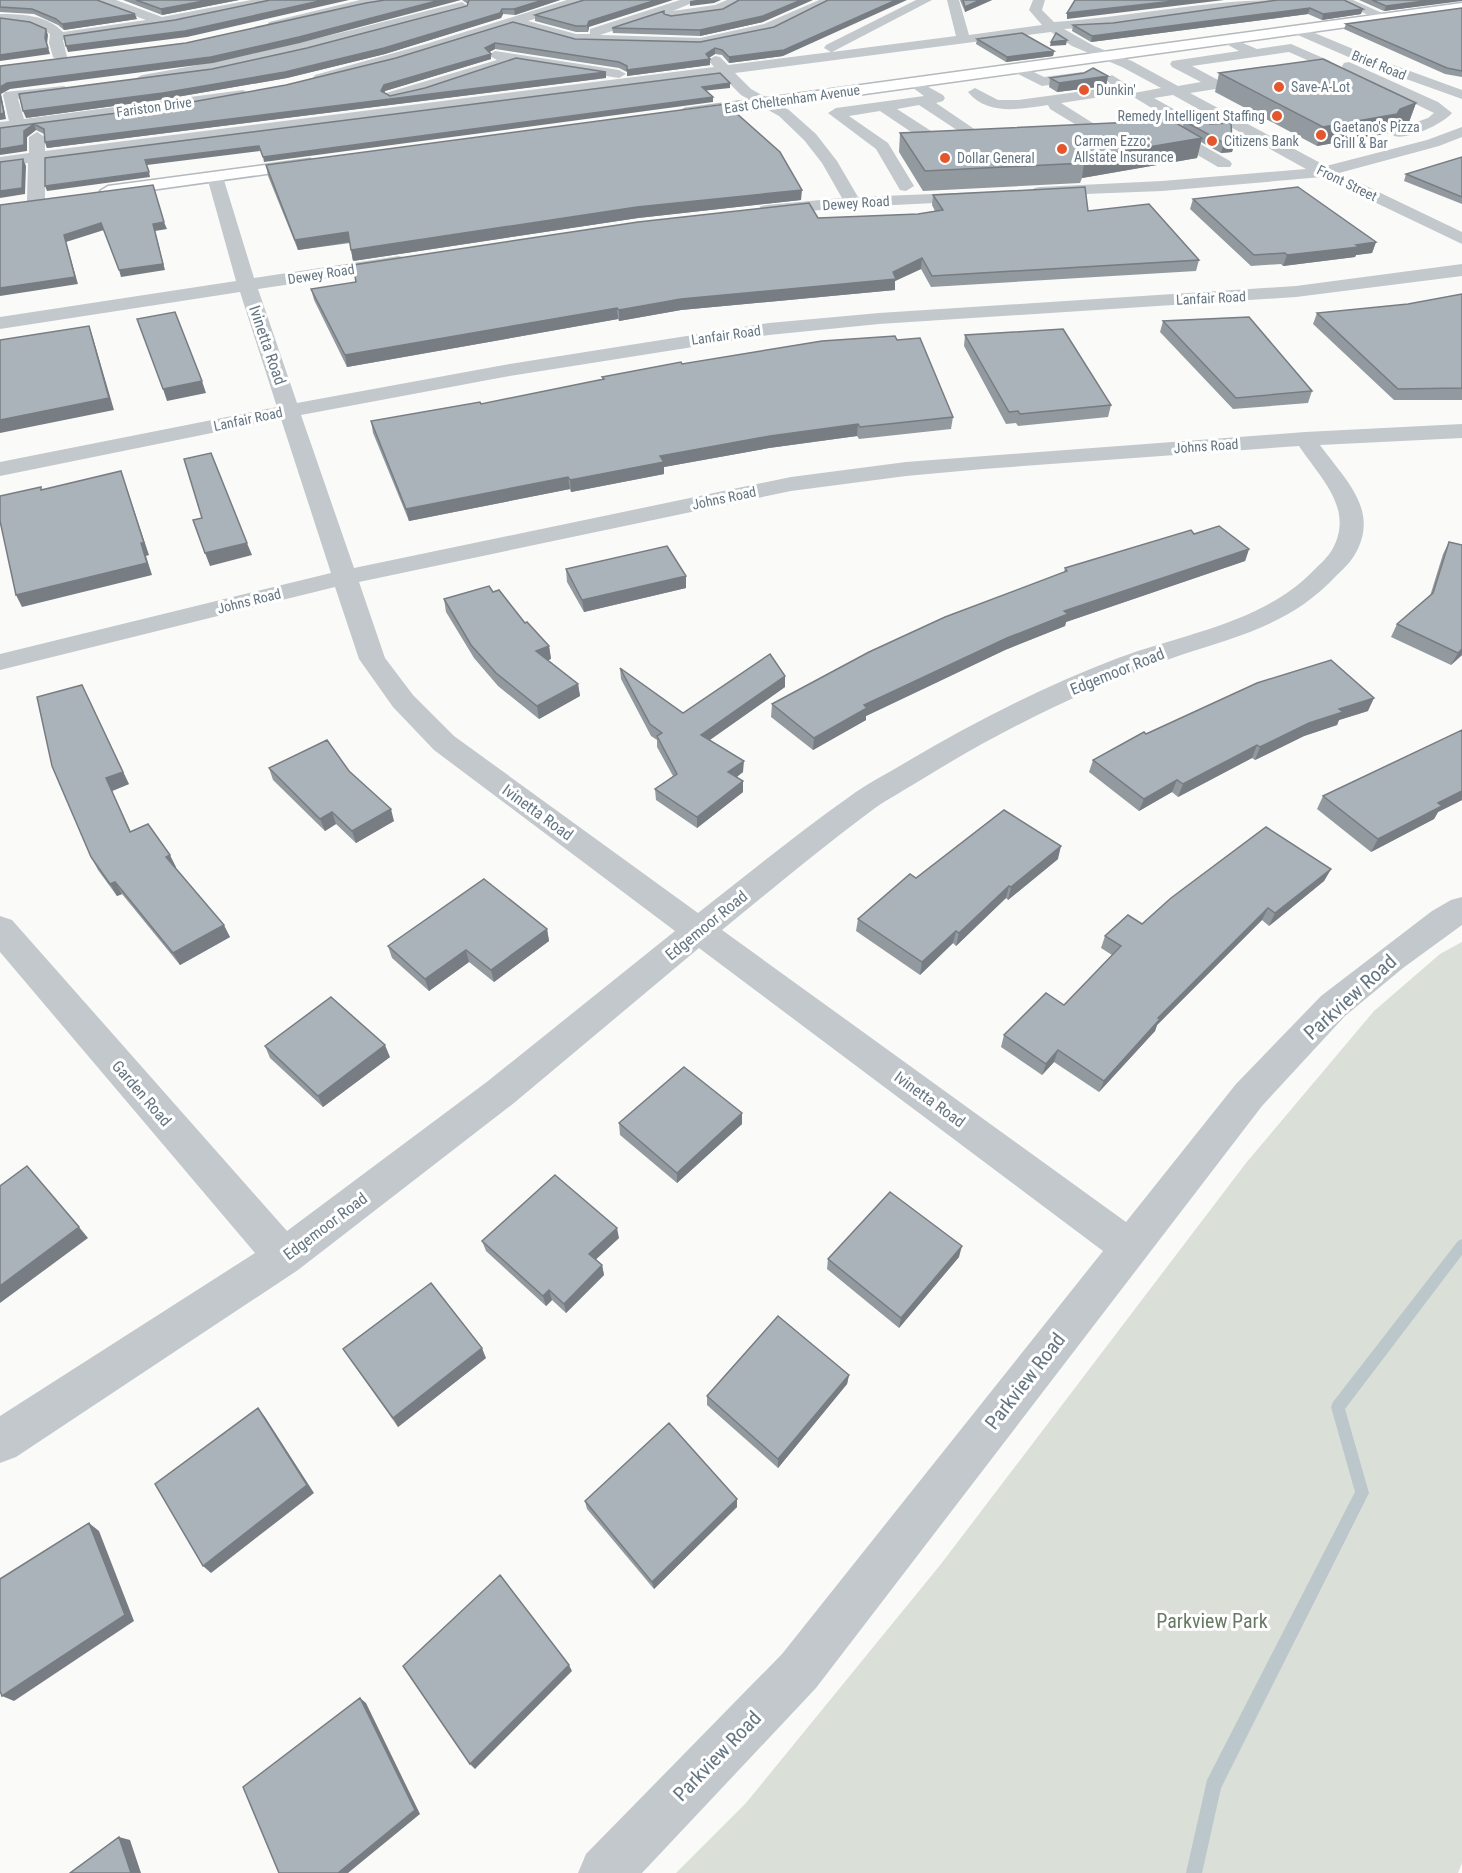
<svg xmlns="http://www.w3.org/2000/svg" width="1462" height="1873" viewBox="0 0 1462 1873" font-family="'Roboto Condensed',sans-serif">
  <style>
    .green { fill: #dadfd7 }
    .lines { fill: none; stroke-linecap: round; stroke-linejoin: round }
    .stream { fill: #bbc7cb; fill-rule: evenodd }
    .highway-casing { stroke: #b4b9bd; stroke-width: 3 }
    .minor { fill: #c3c8cc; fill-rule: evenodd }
    .highway { fill: #fff; fill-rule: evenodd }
    .wall { fill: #929a9f }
    .shaded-wall { fill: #777d82 }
    .building { fill: #aab3b9; stroke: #777d82; stroke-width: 1.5 }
    .poi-dot { fill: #e4572e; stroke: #fff; stroke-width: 2 }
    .labels { text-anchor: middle; stroke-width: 6; stroke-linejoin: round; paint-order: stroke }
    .far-street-label { font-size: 14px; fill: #657683; stroke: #fff }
    .far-poi-label { font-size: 14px; fill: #657683; stroke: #fff; text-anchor: start }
    .street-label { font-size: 16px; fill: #657683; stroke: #fff }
    .near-street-label { font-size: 20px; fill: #657683; stroke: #fff }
    .near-park-label { font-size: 20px; fill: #687a64; stroke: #fff }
  </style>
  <rect width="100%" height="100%" fill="#fafaf8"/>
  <path class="green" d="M1462,942V1863L1458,1873H676L746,1803L941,1564L1246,1163L1374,1011L1440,954Z"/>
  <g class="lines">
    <path class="stream" d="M1462,1239V1255L1345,1409L1369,1493L1221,1788L1202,1873H1186L1207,1780L1355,1492L1331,1407L1333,1402L1458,1241Z"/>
    <g class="highway-casing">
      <path id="highway" d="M1462,3V11L685,119L677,114L685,109Z
        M310,159L318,164L316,167L108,196L100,191L108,186Z"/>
    </g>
    <path class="minor" d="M98,0H116L162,17L251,0H276L270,4L176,23L63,40L67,57L60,61L53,57L49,43L50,34C36,22 18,22 0,22V14C22,14 47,15 63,32L146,20L99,3Z
      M360,0H391L385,4L367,6L274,29L267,25L269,22Z
      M567,0H586L585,3L528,21L576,34H590V29L680,0H699L673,11L715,5L727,0H744L723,12L671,19L666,18V13L600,35L700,38L764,24L819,0H836L773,30L700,46L576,42L514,25L325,81L320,82L313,78L315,75L426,44Z
      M916,0H932L832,52L956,36L947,0H959L969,35L1042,25L1029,10L1033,0H1045L1042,10L1054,22C1130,17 1206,0 1281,0L1275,4L1112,26L1064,29L1094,46L1132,61L1178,86L1201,82L1172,67L1170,64L1172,61L1239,51L1219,40L1226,36L1257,49L1291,44L1330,61L1332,64L1325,68L1289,52L1192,66L1218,80L1261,74L1268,78L1261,82L1190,93L1326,166L1427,140L1462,127V137L1439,146L1339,173L1462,232V244L1322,177L1162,191L1034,196L1032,192L1034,188L1040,187L1162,181L1306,169L1173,95L1154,98L1193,120L1196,123L1193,126L1176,130L1230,161L1232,164L1230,167H1218L1160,133L1136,138L1130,136L1128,133L1130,130L1173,121L1132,96L1134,93L1161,88L1122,67L1072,46L1051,32L735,73L751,89L789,110L816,134L837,161L858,197L982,192L984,196L982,200L976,201L853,207L767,215L761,214L758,210L761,206L767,205L842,198L822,163L804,140L779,116L741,95L721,75L45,161V201L42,205H30L27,201L28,163L0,167V157L29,153V137L37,132L45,137V151L714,67L708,60L715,56L720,57L728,65L831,52L824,48L826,45Z
      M1336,0H1353L1391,17L1389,20H1379Z
      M462,2L468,6L467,9C359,38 252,66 142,83L135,79L142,75C251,57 355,29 462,2Z
      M1298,26L1377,59L1462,90V99L1367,65L1293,33L1291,30Z
      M495,51L619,70L626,74L619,78L516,62L425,92L391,100L384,96L386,93L497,60L488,55Z
      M1349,62L1438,102L1452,113C1443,124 1408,140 1394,136L1392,133L1394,130L1428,118L1434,113L1344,69L1342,66L1344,63Z
      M1017,64L1044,77L1082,72L1089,76L1082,80L1042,86L1012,71L1010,68Z
      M1112,75L1131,87L1127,93L1061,103L1107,132L1109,135L1101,140L1050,109L1048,105C1021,109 987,116 968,92L975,88L998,100H1018L1114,87L1105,79Z
      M912,78L943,95L945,98L943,101L936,103L992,141L990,144H978L919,105L897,109L945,140L947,143L945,146L910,148L908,145L910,142L923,140L880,111L849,116L888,143L914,186L906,191L900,190L876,149L828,113L836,108L924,96L905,82Z
      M64,86L71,90L69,93L18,99L24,119L243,90L250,94L243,98L0,132V122L9,121L3,95L5,92Z
      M215,172L223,177L254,278L399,256L406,258L408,262L406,266L399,268L258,289L297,403L504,365L769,323L879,313L1296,286L1462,264V276L1296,297L879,324L769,335L504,377L301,415L354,568L791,477L906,462L1305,432L1462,424V438L1320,445C1346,481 1381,511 1354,556C1349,564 1342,570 1336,576C1291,624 1241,635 1181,655C1091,686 1005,728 924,778C907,789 887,799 871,811C820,849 771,890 722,930L1126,1222L1236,1084L1321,996L1432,911L1451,900L1462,897V925L1403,968L1345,1016L1262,1106L816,1688L642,1873H578L586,1854L782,1654L1103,1251L699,948L514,1103L298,1270L16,1457L0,1463V1416L255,1253L0,952V916L12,920L287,1231L488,1081L675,931L434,750L393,707L359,659L335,587L0,670V654L331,573L281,419L0,476V462L277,407L240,292L0,329V317L236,281L207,177ZM1299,446C1321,479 1355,509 1332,550C1328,557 1320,564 1314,570C1263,623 1185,633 1118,658C1044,686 972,723 903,764C885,775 866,784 849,797C798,833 748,874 698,913L454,736L413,695L385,658L359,582L791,491L906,476L983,469Z"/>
    <use href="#highway" class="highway"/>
  </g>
  <path class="wall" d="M0,0L137,19L64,30L58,25L34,14L0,12Z
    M123,0H239L162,15Z
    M462,0H560L515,15L503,14L501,18L385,54L287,78L165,99L26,118L212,69L307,48L467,6L468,4Z
    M960,0H992L965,12Z
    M1359,0H1462L1384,11Z
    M1277,1L1361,14L1322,20L1308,14L1091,42L1072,31L1073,25L1113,23Z
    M1462,8V77L1445,74L1344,29L1346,24Z
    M723,9L763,22L700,36L613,33L612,28L664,14L671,16Z
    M535,15L589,27L588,32H576L535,21Z
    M513,22L575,39L700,42L783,56L729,63L722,55L715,54L708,58L710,65L627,76V72L619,68L495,49L489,52L491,59L385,91L384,93L390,96L606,78L47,148L45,142L44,134L36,130L27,137V151L0,128L164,107L286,85L396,58Z
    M977,39L1054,51L1053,56L1006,62L976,44Z
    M1084,73L1108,76L1106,86L1057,92L1049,87L1050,78Z
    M1219,73L1416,103L1409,122L1393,128L1390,133L1317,146L1215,92Z
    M1184,121L1232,140L1235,141L1232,152L1221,153L1201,142L1197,158L1082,178L1080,183L923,191L899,152L900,133L1183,127Z
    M1462,157V204L1404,181L1406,174Z
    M266,165L801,200L638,218L353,261L350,243L298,250L268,176Z
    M933,195L1088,211L1199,260L1196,271L931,287L921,269L895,281V290L681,310L619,321L618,319L347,367L314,300L311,289L818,218L918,214L935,211L932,205Z
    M1193,199L1376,242L1372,253L1356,255L1355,257L1283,266L1281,264L1251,266L1190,209Z
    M1462,294V400H1394L1313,324L1317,313L1408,304Z
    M1163,321L1312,391L1308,403L1233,409L1160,332Z
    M965,335L1111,405L1108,417L1018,426L1016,423L1006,424L964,346Z
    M682,364L953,417L951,429L859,439L857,436L769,448L664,467V474L571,492L570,489L409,521L373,433L371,421L481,404L602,380V377Z
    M1194,534L1249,549L1245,561L1066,622L1065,626L1005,650L866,716V720L813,750L771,717L772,704L1064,572L1065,568Z
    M1449,542L1462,545V655L1451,665L1391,637L1397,624L1430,596L1443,554Z
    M566,569L686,576V588L584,612L567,582Z
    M493,592L549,646L551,659L548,660L578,684L580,696L539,719L498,686L474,658L446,612L444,599Z
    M620,668L683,713L785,687L710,740L743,772L737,777L743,792L697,828L656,800L655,789L673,776L657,747V740L651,736L621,679Z
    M1368,711L1339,720L1337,725L1304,736L1255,760L1252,758L1178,797L1172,792L1139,811L1089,772L1093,760L1146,734Z
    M1462,730V800L1438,812L1434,819L1371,852L1317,809L1323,796Z
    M52,766L129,784L112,791L131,832L176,867V868L230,937L180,965L122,894L117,896L98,870L91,857Z
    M269,768L349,771L394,821L356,843L336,824L325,831L273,780Z
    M1058,859L1008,900L1006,898L956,946L953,943L920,975L856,931L858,919L916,878Z
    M1331,869L1324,881L1269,926L1262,920L1157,1025L1155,1031L1099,1092L1054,1062L1042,1075L1001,1047L1004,1035L1064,1005L1112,955L1101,948L1105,936L1142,924Z
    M547,929L549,941L494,982L469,962L429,991L392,958L388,946Z
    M265,1046L390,1057L323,1107L270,1058Z
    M619,1123L742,1124L677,1183L620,1135Z
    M619,1238L596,1259L602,1265L604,1275L566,1313L552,1300L546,1306L486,1251L482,1241Z
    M959,1257L899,1328L827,1269L828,1259Z
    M343,1349L486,1358L398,1427L349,1358Z
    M849,1375L847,1384L778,1468L707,1405V1396Z
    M585,1501L737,1507L654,1589L587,1509Z"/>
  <path class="shaded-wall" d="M209,0H239L162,15L161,9Z
    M324,0H349L187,37L68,52L66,46Z
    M440,0H461L300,43L213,63L10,89L1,94L6,119L0,120V87L7,83Z
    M543,0H560L515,15L514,9Z
    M656,0H673L589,27L588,32L587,26L589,21Z
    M696,0H721L714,3L690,6V1Z
    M801,0H813L763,22L700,36V30Z
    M896,0H907L783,56L729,63V57Z
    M980,0H992L965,12V7Z
    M1183,0H1224L1067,19V13Z
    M1432,0H1462V1L1384,11L1386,6Z
    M1310,8L1308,14L1091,42L1092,36Z
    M502,9L503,14L501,18L385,54L287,78L165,99L26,118L23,111Z
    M1363,9L1361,14L1322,20L1323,14Z
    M135,14L137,19L64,30L62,24Z
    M46,29L48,35L47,44L50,54L0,61V55L45,38Z
    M1067,40L1066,45L1050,46L1051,42Z
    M495,43V49L486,54L485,48Z
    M715,48V54L706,60V54Z
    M1054,51L1053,56L1006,62L1007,57Z
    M491,54V59L385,91L382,97L381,91L384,85Z
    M710,59V65L627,76V70Z
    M606,72V78L47,148L45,142Z
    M1108,76L1106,86L1057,92L1059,83Z
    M730,83V88L702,91V87Z
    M713,97V102L264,162L263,157Z
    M1416,103L1409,122L1393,128L1390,133L1317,146L1323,127L1400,109Z
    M34,124L36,130L27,137V151L0,155V149Z
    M1202,138L1197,158L1082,178L1084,163V158Z
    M1235,141L1232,152L1221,153L1224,143Z
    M259,146L260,151L147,165L145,160Z
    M23,159L26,166L25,194L0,198V191Z
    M149,172L150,177L47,191L45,186Z
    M802,190L801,200L638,218L353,261L351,250L637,207Z
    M164,222L167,229L155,231L165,270L121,277L119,270L153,224Z
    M101,223L104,230L66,242L78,284L0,296V288L64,235Z
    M348,232L350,242L298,250L295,240Z
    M1376,242L1372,253L1356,255L1355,257L1283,266L1287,255Z
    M922,258L921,269L895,281V290L681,310L619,321V310L681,299L893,272Z
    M617,308L618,319L347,367L345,355Z
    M89,326L93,338L114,410L0,433V420Z
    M202,381L206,393L167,401L163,389Z
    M858,424L857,436L769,448L664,467V474L571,492L570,480L660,456L770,436Z
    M121,471L149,555L146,556L152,575L22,607L16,595L141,543Z
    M568,477L570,489L409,521L406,509Z
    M247,543L252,555L210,566L205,553Z
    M1249,549L1245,561L1066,622L1065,626L1005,650L866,716V720L813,750L814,738L864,705L1064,611Z
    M686,576V588L584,612L582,600Z
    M549,646L551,659L538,664L536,651Z
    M1462,649V655L1451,665L1458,653Z
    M785,676V687L701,746V735Z
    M578,684L580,696L539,719L537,706Z
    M82,685L129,784L112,791L137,844L106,778Z
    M1374,698L1368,711L1339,720L1337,725L1304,736L1255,760L1260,747L1339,709Z
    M1257,745L1252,758L1178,797L1183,784Z
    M744,761L743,772L728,783V772Z
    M1177,780L1172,792L1139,811L1144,799Z
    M743,781V792L697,828V817Z
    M1462,791V800L1438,812L1434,819L1371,852L1378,839L1438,803Z
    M391,809L394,821L356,843L352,831Z
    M332,812L336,824L325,831L320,819Z
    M1061,846L1058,859L1008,900L1011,887Z
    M170,855L176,867L173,869L166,857Z
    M1331,869L1324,881L1269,926L1275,913Z
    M115,882L122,894L117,896L110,884Z
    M1009,886L1006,898L956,946L959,933Z
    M1268,908L1262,920L1157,1025L1155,1031L1099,1092L1104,1081L1158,1018Z
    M224,925L230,937L180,965L173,953Z
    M547,929L549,941L494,982L491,970Z
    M956,931L953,943L920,975L922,962Z
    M466,950L469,962L429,991L425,979Z
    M385,1045L390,1057L323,1107L318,1096Z
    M1058,1050L1054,1062L1042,1075L1046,1064Z
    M742,1113V1124L677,1183V1173Z
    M79,1227L88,1238L0,1303V1286Z
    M617,1228L619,1238L591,1264L589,1254Z
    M962,1246L959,1257L899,1328L901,1318Z
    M602,1265L604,1275L566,1313L564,1304Z
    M549,1290L552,1300L546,1306L543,1296Z
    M482,1348L486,1358L398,1427L393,1418Z
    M849,1375L847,1384L778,1468V1459Z
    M258,1408L265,1417L314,1493L211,1573L203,1566Z
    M737,1499V1507L654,1589L652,1582Z
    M89,1523L99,1531L134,1621L14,1701L2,1696Z
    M569,1665L572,1671L475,1769L470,1764Z
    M360,1698L366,1703L420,1814L348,1873H338Z
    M119,1837L130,1840L141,1873H131Z"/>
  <path class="building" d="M0,0H97L135,14L62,24L56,19L32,9L0,7Z
    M136,0H209L161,9Z
    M270,0H324L185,31L66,46L64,36L175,20Z
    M385,0H440L299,37L211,57L7,83L0,87V66L186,43L366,3Z
    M469,0H543L514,9H502L500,13L384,48L285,72L163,93L23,111L19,94L212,69L307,48L467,6Z
    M584,0H656L589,21L587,26H576L535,15Z
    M739,0H801L763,16L700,30L612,28L664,11V14L671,16L723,9Z
    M828,0H896L784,50L729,57L722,50L715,48L706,54L710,59L627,70V66L619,62L495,43L485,48L491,54L384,85L381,91L390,96L425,88L516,58L606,72L45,142L44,129L34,124L24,131V145L0,149V128L164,107L286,85L396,58L513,22L575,39L700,42L774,27Z
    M963,0H980L965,7Z
    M1075,0H1183L1067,13Z
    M1278,0H1344L1363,9L1323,14L1310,8L1092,36L1073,25L1113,23Z
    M1372,0H1432L1386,6Z
    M1462,8V71L1447,68L1346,24Z
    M0,18L30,22L46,29L45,38L48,48L0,55Z
    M1022,33L1054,51L1007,57L977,39Z
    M1056,33L1067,40L1051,42Z
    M1323,59L1416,103L1400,109L1397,114L1323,127L1219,73Z
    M1093,68L1108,76L1059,83L1050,78L1084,73Z
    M720,73L730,83L702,87L713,97L263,157L259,146L145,160L149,172L45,186V158Z
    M0,94L4,113L0,114Z
    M726,104L780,152L802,190L637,207L351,250L348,232L295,240L266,165Z
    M1164,116L1202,138L1084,158V163L925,171L900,133L1134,122Z
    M1199,116L1210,124L1231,123L1232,140L1235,141L1224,143L1184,121Z
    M1462,157V197L1406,174Z
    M23,159L22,188L0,191V162Z
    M153,185L164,222L153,224L163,264L119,270L101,223L64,235L75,277L0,288V205Z
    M1085,187L1088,211L1149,204L1199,260L932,276L922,258L893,272L896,279L681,299L619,310L617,308L345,355L311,289L356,282L353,265L638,222L809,203L818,218L918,214L943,210L933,195Z
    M1298,187L1376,242L1356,245L1359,247L1287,255L1285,253L1254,255L1193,199Z
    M1462,294V388L1398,389L1317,313L1408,304Z
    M175,312L202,381L163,389L137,319Z
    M1249,317L1312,391L1236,398L1163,321Z
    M89,326L109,398L0,420V340Z
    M1063,329L1111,405L1020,414L1018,411L1009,412L965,335Z
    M895,336L897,340L920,338L953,417L860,427L858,424L770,436L660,456L664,462L570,480L568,477L406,509L371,421L480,402L481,404L604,379L602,377L681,362L682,364L822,341Z
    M211,453L247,543L205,553L193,520L202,518L184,459Z
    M121,471L144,543H141L147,563L16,595L0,521V496L41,487V490Z
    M1219,526L1249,549L1064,611L1068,614L1007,638L864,705L867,708L814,738L772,704L869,652L945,617L1067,571L1065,568L1191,530L1194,534Z
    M1449,542L1462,545V649L1458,653L1397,624L1433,593Z
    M667,546L686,576L582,600L566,569Z
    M489,586L493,592L499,590L525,623L527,622L549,646L536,651L578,684L537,706L496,673L471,645L444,599Z
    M770,654L785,676L701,735L744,761L728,772L743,781L697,817L655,789L677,774L657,736L662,733L650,724L620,668L683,713Z
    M1331,660L1374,698L1339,709L1343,712L1309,723L1260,747L1257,745L1183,784L1177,780L1144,799L1093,760L1144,732L1146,734L1257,683Z
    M82,685L123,772L106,778L130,832L148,824L170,855L166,857L224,925L173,953L115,882L110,884L91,857L52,766L37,697Z
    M1462,730V791L1438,803L1442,806L1378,839L1323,796Z
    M327,740L349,771L391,809L352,831L332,812L320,819L269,768Z
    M1004,810L1061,846L1011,887L1009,886L959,933L956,931L922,962L858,919L910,874L916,878Z
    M1266,827L1331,869L1275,913L1268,908L1158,1018L1160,1019L1104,1081L1058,1050L1046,1064L1004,1035L1046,993L1064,1005L1121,946L1105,936L1128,915L1142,924L1171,898Z
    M484,879L547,929L491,970L466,950L425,979L388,946Z
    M331,997L385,1045L318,1096L265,1046Z
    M684,1067L742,1113L677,1173L619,1123Z
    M27,1166L79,1227L0,1286V1186Z
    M555,1175L617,1228L589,1254L602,1265L564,1304L549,1290L543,1296L482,1241Z
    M890,1192L962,1246L901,1318L828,1259Z
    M431,1283L482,1348L393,1418L343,1349Z
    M778,1316L849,1375L778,1459L707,1396Z
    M258,1408L307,1485L203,1566L155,1484Z
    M669,1423L737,1499L652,1582L585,1501Z
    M89,1523L125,1615L2,1696L0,1691V1579Z
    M500,1575L569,1665L470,1764L403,1666Z
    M360,1698L415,1810L338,1873H279L243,1787Z
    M119,1837L131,1873H70Z"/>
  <g class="poi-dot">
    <circle cx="1279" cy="87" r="6"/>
    <circle cx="1084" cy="90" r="6"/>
    <circle cx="1277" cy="116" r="6"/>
    <circle cx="1321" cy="135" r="6"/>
    <circle cx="1212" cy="141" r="6"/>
    <circle cx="1062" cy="149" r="6"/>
    <circle cx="945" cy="158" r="6"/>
  </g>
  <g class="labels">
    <g class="far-street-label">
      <text transform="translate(1379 65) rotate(22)" y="5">Brief Road</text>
      <text transform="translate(792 99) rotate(-8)" y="5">East Cheltenham Avenue</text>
      <text transform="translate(154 107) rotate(-8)" y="5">Fariston Drive</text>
      <text transform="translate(1347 183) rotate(26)" y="5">Front Street</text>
      <text transform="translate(856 203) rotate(-4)" y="5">Dewey Road</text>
      <text transform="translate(321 274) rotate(-9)" y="5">Dewey Road</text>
      <text transform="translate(1211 298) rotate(-3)" y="5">Lanfair Road</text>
      <text transform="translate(726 335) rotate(-8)" y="5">Lanfair Road</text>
      <text transform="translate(248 419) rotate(-12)" y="5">Lanfair Road</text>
      <text transform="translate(1206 446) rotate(-4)" y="5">Johns Road</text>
      <text transform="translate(724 498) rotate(-12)" y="5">Johns Road</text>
      <text transform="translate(249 601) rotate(-14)" y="5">Johns Road</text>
    </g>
    <g class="far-poi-label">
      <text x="1291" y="92">Save-A-Lot</text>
      <text x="1096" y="95">Dunkin'</text>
      <text x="1265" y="121" text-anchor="end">Remedy Intelligent Staffing</text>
      <text x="1333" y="132">Gaetano's Pizza<tspan x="1333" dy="16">Grill &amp; Bar</tspan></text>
      <text x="1074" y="146">Carmen Ezzo:<tspan x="1074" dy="16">Allstate Insurance</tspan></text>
      <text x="1224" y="146">Citizens Bank</text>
      <text x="957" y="163">Dollar General</text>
    </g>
    <g class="street-label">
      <text transform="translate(268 345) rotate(71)" y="6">Ivinetta Road</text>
      <text transform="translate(1117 671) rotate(-22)" y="6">Edgemoor Road</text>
      <text transform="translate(538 812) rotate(36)" y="6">Ivinetta Road</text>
      <text transform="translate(706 925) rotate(-39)" y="6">Edgemoor Road</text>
      <text transform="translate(142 1093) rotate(49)" y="6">Garden Road</text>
      <text transform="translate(930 1099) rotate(36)" y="6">Ivinetta Road</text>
      <text transform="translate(325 1226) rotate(-37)" y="6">Edgemoor Road</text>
    </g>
    <g class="near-street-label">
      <text transform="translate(1350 997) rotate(-42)" y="7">Parkview Road</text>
      <text transform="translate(1025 1381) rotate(-52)" y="7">Parkview Road</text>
      <text transform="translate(717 1756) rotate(-46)" y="7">Parkview Road</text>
    </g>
    <g class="near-park-label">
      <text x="1212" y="1628">Parkview Park</text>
    </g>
  </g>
</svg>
